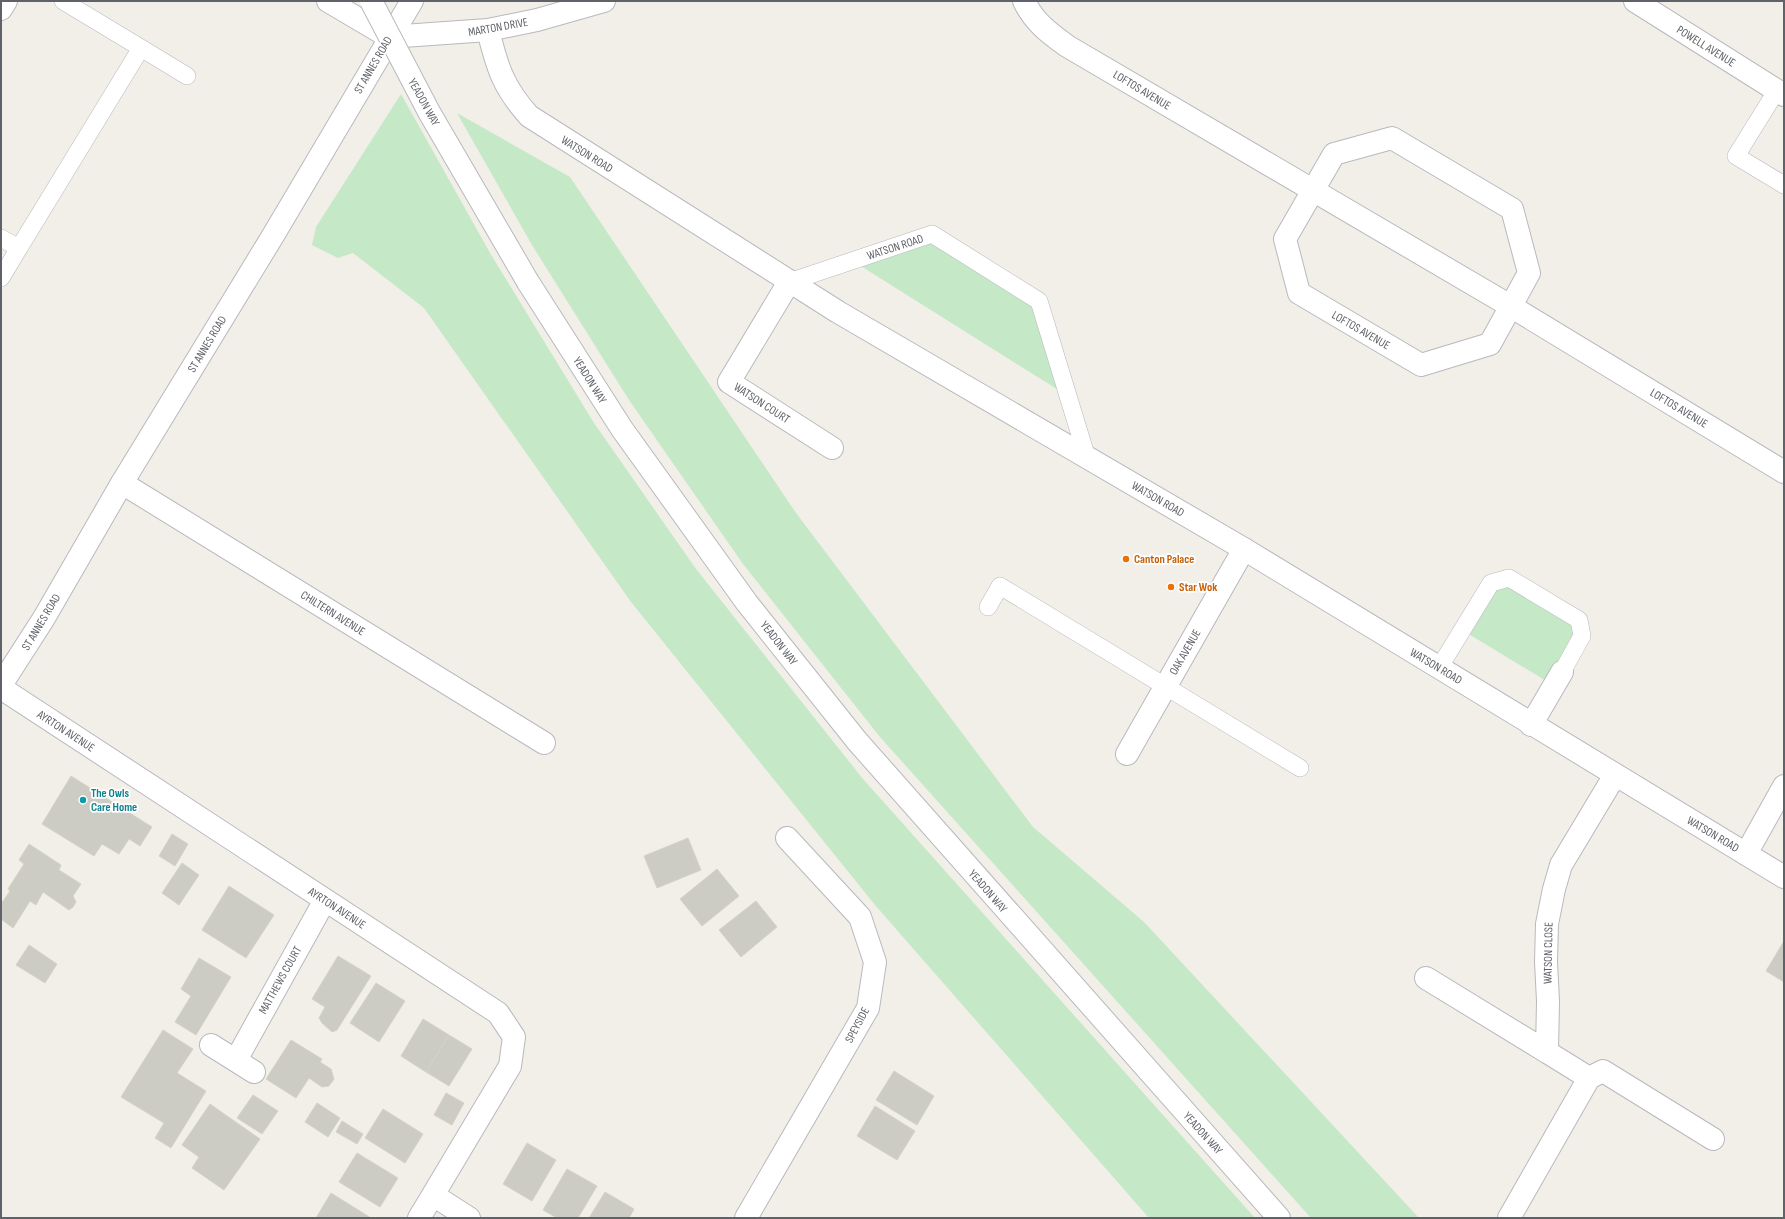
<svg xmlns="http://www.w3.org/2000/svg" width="1785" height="1219" viewBox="0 0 1785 1219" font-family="'Sofia Sans Condensed',sans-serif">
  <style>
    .green { fill: #c5e8c7 }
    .building { fill: #cccbc4; stroke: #d6d2c6 }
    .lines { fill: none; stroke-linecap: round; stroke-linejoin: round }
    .service-casing { stroke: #b8b9be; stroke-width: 18 }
    .minor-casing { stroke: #b8b9be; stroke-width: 24 }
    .tertiary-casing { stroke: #b8b9be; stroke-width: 24 }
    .service { stroke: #fff; stroke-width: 17 }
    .minor { stroke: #fff; stroke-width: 22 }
    .tertiary { stroke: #fff; stroke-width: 22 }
    .tertiary-bridge-casing { stroke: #b8b9be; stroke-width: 24; stroke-linecap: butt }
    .tertiary-bridge { stroke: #fff; stroke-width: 22 }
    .food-dot { fill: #e8710a; stroke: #fff; stroke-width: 1.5 }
    .culture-dot { fill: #0f9aa8; stroke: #fff; stroke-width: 1.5 }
    .labels { text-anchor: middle; stroke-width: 3.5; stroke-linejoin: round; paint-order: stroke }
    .street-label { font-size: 12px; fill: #5f6268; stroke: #fff }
    .food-label { font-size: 12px; font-weight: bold; fill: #c56008; stroke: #fff; text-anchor: start }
    .culture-label { font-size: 12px; font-weight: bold; fill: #0d838f; stroke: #fff; text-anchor: start }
  </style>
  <rect width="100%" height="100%" fill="#f1efe8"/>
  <path class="green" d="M401,94L490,253L594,423L696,569L863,779L1255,1218H1149L875,905L631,602L424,308L353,253L338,258L312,245L316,227Z
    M457,113L570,177L796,513L1033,827L1144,922L1419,1218H1311L880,737L743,564L629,400L532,245Z
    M932,234L1035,298L1068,396L856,263Z
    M1509,578L1579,620L1553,685L1462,630L1491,583Z"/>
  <path class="building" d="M71,776L152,827L140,846L129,839L119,854L102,844L94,856L42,824Z
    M172,834L188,844L175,866L159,856Z
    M688,838L701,870L657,888L644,856Z
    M29,844L61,865L59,870L81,884L73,896L76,902L73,907L69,910L43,892L36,905L30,901L13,928L1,919V904L10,891L8,889L24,864L19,860Z
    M182,863L199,875L179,905L162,893Z
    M717,869L739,896L702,926L680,899Z
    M229,886L274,915L246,958L202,930Z
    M756,901L777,927L741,957L719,930Z
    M1784,941V982L1766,971Z
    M29,945L57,964L45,983L16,965Z
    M338,956L371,976L337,1030L332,1032L322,1023L319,1018L325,1007L312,999Z
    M199,958L231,977L196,1035L175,1022L191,996L181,989Z
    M376,983L405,1001L379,1042L350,1023Z
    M423,1019L449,1035L426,1072L401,1056Z
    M163,1030L193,1049L177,1073L206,1091L171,1148L155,1138L164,1123L121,1097Z
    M449,1035L472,1049L449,1086L426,1072Z
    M291,1040L322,1059L320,1062L331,1069L334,1079L329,1086L322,1087L309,1078L296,1098L266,1079Z
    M894,1071L934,1096L917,1125L876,1100Z
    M446,1093L464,1103L452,1125L434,1115Z
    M253,1095L278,1111L262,1134L237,1118Z
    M317,1103L340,1118L328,1137L305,1122Z
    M210,1104L260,1139L224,1190L192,1168L199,1157L182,1145Z
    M875,1106L915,1131L897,1160L857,1136Z
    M383,1109L423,1134L405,1163L365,1138Z
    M342,1121L363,1134L357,1144L336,1132Z
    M527,1143L556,1160L532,1201L503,1184Z
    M357,1153L398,1178L380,1207L339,1182Z
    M567,1169L597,1186L578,1218H557L543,1210Z
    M605,1192L634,1209L629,1218H589Z
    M331,1193L371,1218H316Z"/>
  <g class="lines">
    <g class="service-casing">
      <path id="service" d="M141,48L187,76
        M1777,90L1736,156L1784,185
        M1,238L19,248L141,48L63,1
        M1,278L19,248
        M789,282L932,234L1039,301L1087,458
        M988,607L1000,586L1300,768
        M1439,668L1491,583L1509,578L1579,620L1582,636L1562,672"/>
    </g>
    <g class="minor-casing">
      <path id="minor" d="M1024,1C1034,22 1049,33 1067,46L1512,307L1784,472
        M1635,1L1784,95
        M1,9L6,1
        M1392,138L1512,209L1529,273L1490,344L1421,365L1299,293L1285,239L1334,154Z
        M789,282L729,382L832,448
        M122,483L544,743
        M1,688L498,1013L514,1037L510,1066L433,1195L469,1218
        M1531,725L1562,672
        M1127,754L1244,549
        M1615,775L1561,865L1554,889L1547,924L1546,962L1548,1001L1547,1052L1589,1078L1603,1071L1713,1139
        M1746,854L1784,786
        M1426,978L1547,1052
        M211,1045L254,1072
        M236,1060L325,900
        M419,1218L433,1195
        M746,1218L868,1008L875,962L860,917L787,838
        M1509,1218L1589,1078"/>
    </g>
    <g class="tertiary-casing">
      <path id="tertiary" d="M328,1L389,37
        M488,30C497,67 503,87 529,116L838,312L1244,549L1784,877
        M389,37L488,30L537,20L604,1
        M528,282L622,429L747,603L857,741L1279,1218
        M1,685L44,618L122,483L274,234L412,1"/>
    </g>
    <use href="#service" class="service"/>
    <use href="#minor" class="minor"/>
    <use href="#tertiary" class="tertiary"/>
    <g class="tertiary-bridge-casing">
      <path id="tertiary-bridge" d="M371,1L429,112L528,282"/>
    </g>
    <use href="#tertiary-bridge" class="tertiary-bridge"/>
  </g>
  <g class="food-dot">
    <circle cx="1126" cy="559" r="4"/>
    <circle cx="1171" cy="587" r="4"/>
  </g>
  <circle class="culture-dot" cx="83" cy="800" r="4"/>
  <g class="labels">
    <g class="street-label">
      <text transform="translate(498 27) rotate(-10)" y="4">MARTON DRIVE</text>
      <text transform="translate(1706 46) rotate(32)" y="4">POWELL AVENUE</text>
      <text transform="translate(373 65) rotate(-60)" y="4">ST ANNES ROAD</text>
      <text transform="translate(1142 90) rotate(31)" y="4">LOFTOS AVENUE</text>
      <text transform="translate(424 102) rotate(61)" y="4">YEADON WAY</text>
      <text transform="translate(587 154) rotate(32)" y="4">WATSON ROAD</text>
      <text transform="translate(895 247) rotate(-18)" y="4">WATSON ROAD</text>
      <text transform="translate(1361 330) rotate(30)" y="4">LOFTOS AVENUE</text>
      <text transform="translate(207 344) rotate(-59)" y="4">ST ANNES ROAD</text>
      <text transform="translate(590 380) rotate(58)" y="4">YEADON WAY</text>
      <text transform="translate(762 403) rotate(33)" y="4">WATSON COURT</text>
      <text transform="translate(1679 408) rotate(31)" y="4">LOFTOS AVENUE</text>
      <text transform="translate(1158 499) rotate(30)" y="4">WATSON ROAD</text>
      <text transform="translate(333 613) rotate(32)" y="4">CHILTERN AVENUE</text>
      <text transform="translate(41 622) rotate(-59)" y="4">ST ANNES ROAD</text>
      <text transform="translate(779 643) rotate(52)" y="4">YEADON WAY</text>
      <text transform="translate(1185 652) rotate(-60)" y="4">OAK AVENUE</text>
      <text transform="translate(1436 666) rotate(31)" y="4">WATSON ROAD</text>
      <text transform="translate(66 731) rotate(33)" y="4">AYRTON AVENUE</text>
      <text transform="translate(1713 834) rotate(31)" y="4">WATSON ROAD</text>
      <text transform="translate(988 891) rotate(49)" y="4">YEADON WAY</text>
      <text transform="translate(337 908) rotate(33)" y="4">AYRTON AVENUE</text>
      <text transform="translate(1548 953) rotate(-89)" y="4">WATSON CLOSE</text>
      <text transform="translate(280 980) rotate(-61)" y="4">MATTHEWS COURT</text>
      <text transform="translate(857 1025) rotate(-62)" y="4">SPEYSIDE</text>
      <text transform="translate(1203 1133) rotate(48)" y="4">YEADON WAY</text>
    </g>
    <g class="food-label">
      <text x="1134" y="563">Canton Palace</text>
      <text x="1179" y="591">Star Wok</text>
    </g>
    <g class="culture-label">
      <text x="91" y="797">The Owls<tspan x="91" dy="14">Care Home</tspan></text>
    </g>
  </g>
  <rect width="1785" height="1219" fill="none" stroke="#5f6268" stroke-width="4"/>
</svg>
